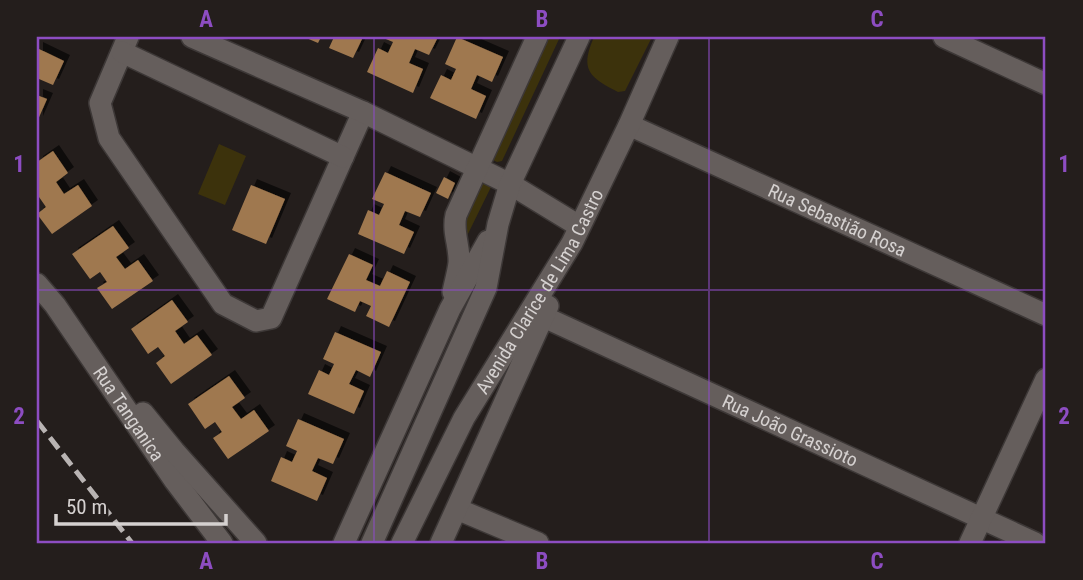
<svg xmlns="http://www.w3.org/2000/svg" width="1083" height="580" viewBox="0 0 1083 580" font-family="'Roboto Condensed',sans-serif">
  <style>
    .green { fill: #3c320c }
    .building { fill: #9f784f; filter: url(#shadow) }
    .lines { fill: none; stroke-linecap: round; stroke-linejoin: round }
    .minor-casing { stroke: #3d3837; stroke-width: 24 }
    .minor { stroke: #655e5c; stroke-width: 21 }
    .rail { stroke: #b9b4b3; stroke-width: 5; stroke-dasharray: 14 7; stroke-linecap: butt }
    .grid { fill: none; stroke: #8d4dc2; stroke-width: 2; stroke-opacity: 0.55 }
    .labels { text-anchor: middle; stroke-width: 7; stroke-linejoin: round; paint-order: stroke }
    .street-label { font-size: 19px; fill: #d5d1d0; stroke: #241e1c }
    .neatline { fill: none; stroke: #8d4dc2; stroke-width: 2.5 }
    .grid-label { font-size: 23px; text-anchor: middle; font-weight: bold; fill: #8d4dc2 }
  </style>
  <defs>
    <filter id="shadow"><feDropShadow dx="6" dy="-6" stdDeviation="0" flood-color="#0009"/></filter>
  </defs>
  <rect width="100%" height="100%" fill="#241e1c"/>
  <path class="green" d="M547,37H560L502,161L497,162L491,159Z
    M594,37H652L625,91L618,92C588,77 580,69 594,37Z
    M219,144L246,156L225,205L198,194Z
    M482,181L491,187L462,246V227Z"/>
  <path class="building" d="M304,37H321L318,43Z
    M334,37H363L353,58L329,48Z
    M381,37H438L429,55L415,49L409,63L423,69L413,93L367,72L378,48L388,53L393,42Z
    M457,37L503,57L492,82L477,75L471,89L486,96L476,119L430,98L441,75L451,80L456,69L445,64Z
    M37,48L64,61L53,85L39,79L37,83Z
    M37,95L47,99L37,122Z
    M53,151L68,173L56,182L64,194L78,185L92,206L52,234L37,214L46,207L39,197L37,199V162Z
    M385,172L431,193L420,217L405,211L399,225L414,232L404,254L358,234L368,210L379,215L384,204L372,199Z
    M444,177L455,183L448,199L436,193Z
    M251,185L285,199L266,244L232,230Z
    M113,226L129,248L116,257L125,269L138,260L153,281L112,309L97,288L107,282L100,272L90,279L72,254Z
    M349,254L373,265L366,280L380,286L387,271L410,282L389,327L366,316L371,306L360,301L355,312L327,299Z
    M172,300L188,322L175,331L184,344L197,335L212,355L171,384L156,363L165,356L158,347L148,354L131,329Z
    M335,332L381,352L370,377L356,370L349,384L364,391L354,414L308,394L319,370L329,375L334,364L323,359Z
    M229,376L245,398L232,407L241,419L254,410L269,431L228,459L213,438L222,432L215,422L205,429L188,404Z
    M298,419L344,439L333,464L318,458L312,471L327,478L317,501L271,481L281,457L292,462L297,451L286,446Z"/>
  <g class="lines">
    <g class="minor-casing">
      <g id="minor">
        <path d="M128,37L100,103L109,138L223,304L256,321L271,318L363,112"/>
        <path d="M192,37L363,112L510,184L579,226"/>
        <path d="M944,37L1046,84"/>
        <path d="M122,52L343,157"/>
        <path id="s1" d="M629,125L1046,315"/>
        <path id="s2" d="M37,284L55,305L175,481L222,543"/>
        <path d="M453,292C455,282 458,272 459,263C460,246 452,232 456,215L537,37"/>
        <path id="s3" d="M544,317L1035,543"/>
        <path d="M143,413L174,451L256,543"/>
        <path d="M457,509L538,543"/>
        <path d="M344,543L450,309L488,241"/>
        <path d="M372,543L486,288L498,224L510,184L579,37"/>
        <path id="s4" d="M402,543L464,418L572,243L629,125L668,37"/>
        <path d="M441,543L548,306"/>
        <path d="M970,543L1046,379"/>
      </g>
    </g>
    <use href="#minor" class="minor"/>
    <path class="rail" d="M37,421L132,543"/>
  </g>
  <path class="grid" d="M374,37V543M709,37V543M37,290H1046"/>
  <g class="labels">
    <g class="street-label">
      <text dy="7" stroke="none"><textPath href="#s1" startOffset="229">Rua Sebastião Rosa</textPath></text>
      <text dy="7" stroke="none"><textPath href="#s4" startOffset="287">Avenida Clarice de Lima Castro</textPath></text>
      <text dy="7" stroke="none"><textPath href="#s2" startOffset="159">Rua Tanganica</textPath></text>
      <text dy="7" stroke="none"><textPath href="#s3" startOffset="271">Rua João Grassioto</textPath></text>
    </g>
  </g>
  <rect width="1083" height="580" fill="none" stroke="#241e1c" stroke-width="77"/>
  <path d="M56 514v10h170v-10" fill="none" stroke="#d5d1d0" stroke-width="3.5"/>
  <text x="66" y="514" font-size="21" fill="#d5d1d0" stroke="#241e1c" stroke-width="5" paint-order="stroke">50 m</text>
  <rect x="38" y="38" width="1006" height="504" class="neatline"/>
  <g class="grid-label">
    <text x="206" y="27">A</text>
    <text x="542" y="27">B</text>
    <text x="877" y="27">C</text>
    <text x="19" y="172">1</text>
    <text x="1064" y="172">1</text>
    <text x="19" y="424">2</text>
    <text x="1064" y="424">2</text>
    <text x="206" y="569">A</text>
    <text x="542" y="569">B</text>
    <text x="877" y="569">C</text>
  </g>
</svg>
